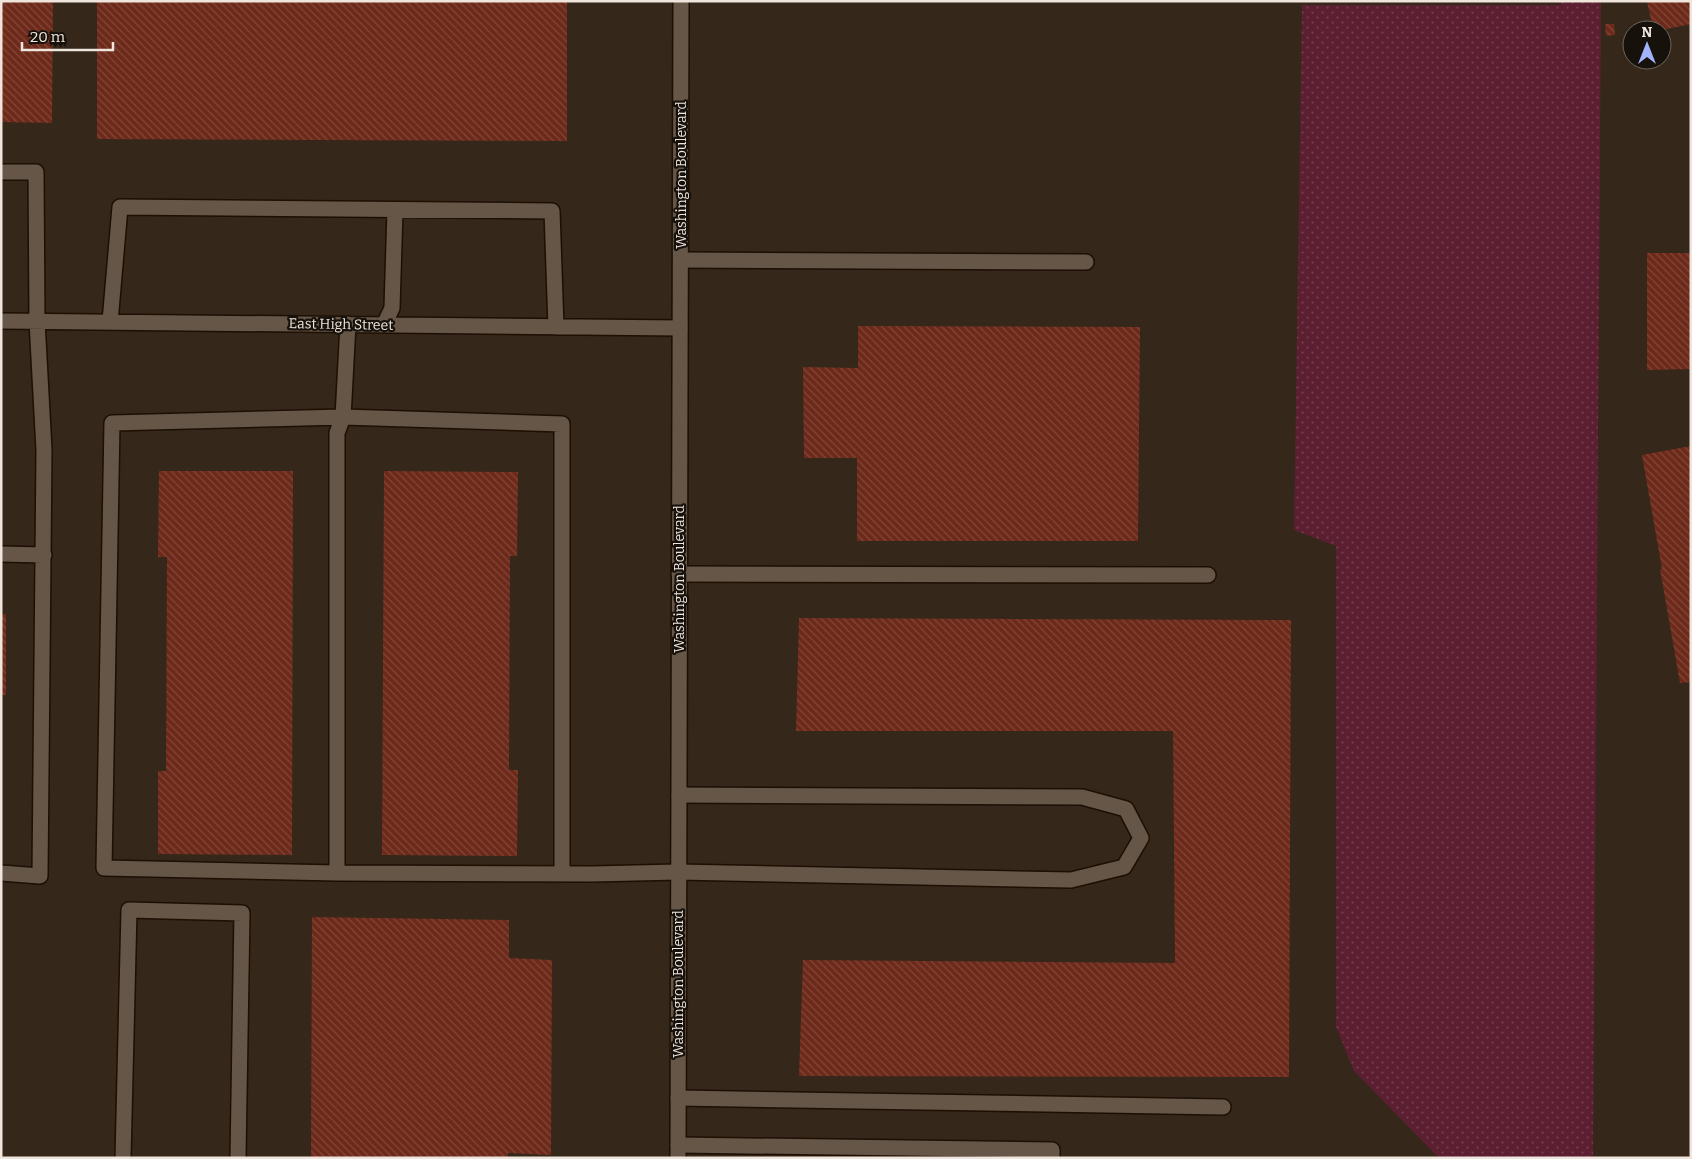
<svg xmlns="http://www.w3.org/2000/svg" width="1692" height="1159" viewBox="0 0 1692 1159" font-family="Bitter,serif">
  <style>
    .grass { fill: url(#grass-dots) }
    .building { fill: url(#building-back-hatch) }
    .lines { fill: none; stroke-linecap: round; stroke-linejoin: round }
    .service-casing { stroke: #1c0f04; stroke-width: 18 }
    .minor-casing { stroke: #1c0f04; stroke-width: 18 }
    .service { stroke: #665647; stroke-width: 15 }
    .minor { stroke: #665647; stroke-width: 15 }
    .labels { text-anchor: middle; stroke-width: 4.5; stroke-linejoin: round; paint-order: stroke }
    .street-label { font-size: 14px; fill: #efe5dd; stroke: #17110b }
  </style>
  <defs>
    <pattern id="grass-dots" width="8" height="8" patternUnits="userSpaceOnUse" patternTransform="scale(1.25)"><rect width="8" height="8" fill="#5b1f31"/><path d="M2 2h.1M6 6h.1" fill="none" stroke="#733f4e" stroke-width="1.8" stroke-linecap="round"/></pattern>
    <pattern id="building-back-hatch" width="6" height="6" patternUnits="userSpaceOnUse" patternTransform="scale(1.25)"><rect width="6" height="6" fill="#6d2919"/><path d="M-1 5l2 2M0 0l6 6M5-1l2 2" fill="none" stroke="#82483a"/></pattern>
  </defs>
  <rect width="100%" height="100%" fill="#352719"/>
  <path class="grass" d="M1561,1H1601L1593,1158H1439L1354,1071L1336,1027V546L1294,530L1302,5H1561Z"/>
  <path class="building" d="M1,1H53L52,123L1,122Z
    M97,1H567V141L97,139Z
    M1647,1H1691V24L1662,30H1653Z
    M1605,24H1614L1615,35L1606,36Z
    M1647,253H1691V369L1647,370Z
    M858,326L1140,327L1138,541H857V458H804L803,367L858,368Z
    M1691,446V682L1680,683L1660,569H1662L1642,455Z
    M159,471H293L292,855L158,854V771H166L167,557H158Z
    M384,471L518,472L517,556H510L509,770H518L517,856L382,855Z
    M1,614H6V695H1Z
    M799,618L1291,620L1289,1077L799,1076L803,960L1175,963L1173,731H796Z
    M312,917L509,920V958L552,960L551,1155L508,1153V1158H311Z"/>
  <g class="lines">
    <g class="service-casing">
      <path id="service" d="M1,172H36L37,321L44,450L40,876L1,873
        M681,260L1086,262
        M1,321L680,328
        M110,322L120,207L552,211L556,327
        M348,324L343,417L337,433V873L592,874L678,872L1071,880L1124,867L1141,838L1126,809L1082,797L679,795
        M384,325L392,308L395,210
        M1,554L44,555
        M679,574L1208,575
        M337,873L104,868L112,423L343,417L562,424V874
        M678,1098L1223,1107
        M678,1145L1052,1150V1158
        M123,1158L129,910L242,913L238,1158"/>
    </g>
    <g class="minor-casing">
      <path id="minor" d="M678,1158L681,1"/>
    </g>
    <use href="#service" class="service"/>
    <use href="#minor" class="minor"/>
  </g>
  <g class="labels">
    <g class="street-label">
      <text transform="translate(681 175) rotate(-90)" y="5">Washington Boulevard</text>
      <text transform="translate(341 324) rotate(1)" y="5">East High Street</text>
      <text transform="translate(679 579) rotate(-90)" y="5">Washington Boulevard</text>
      <text transform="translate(678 984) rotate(-90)" y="5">Washington Boulevard</text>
    </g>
  </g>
  <rect width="1692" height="1159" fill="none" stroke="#efe5dd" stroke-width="5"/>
  <g transform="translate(1647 45)"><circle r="24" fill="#17110b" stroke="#6d665f"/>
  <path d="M0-4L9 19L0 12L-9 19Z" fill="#a1b3fd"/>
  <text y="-8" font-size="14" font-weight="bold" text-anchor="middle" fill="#efe5dd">N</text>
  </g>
  <path d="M22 42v8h91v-8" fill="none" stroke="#efe5dd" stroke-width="2.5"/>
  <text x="30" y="42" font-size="15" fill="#efe5dd" stroke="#17110b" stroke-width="4" paint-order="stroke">20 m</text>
</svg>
